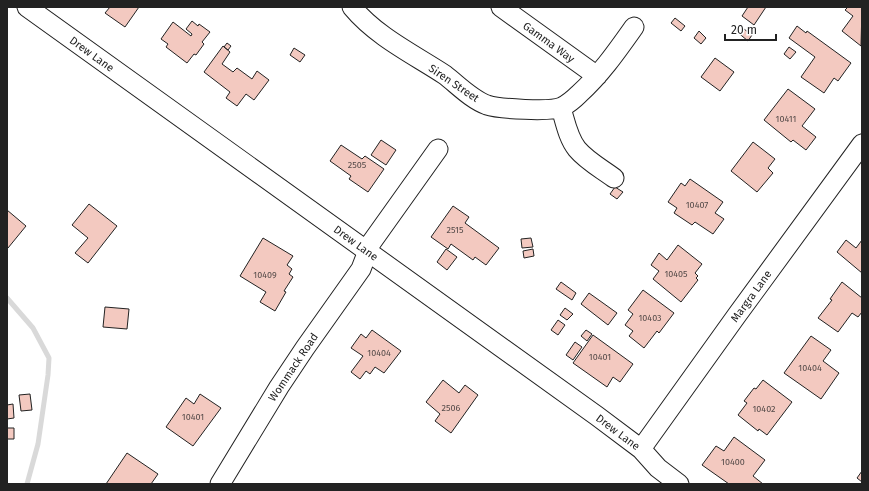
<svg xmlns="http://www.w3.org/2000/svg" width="869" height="491" viewBox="0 0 869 491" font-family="'Fira Sans',sans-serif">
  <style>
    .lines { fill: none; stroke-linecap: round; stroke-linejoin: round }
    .stream { stroke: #d9d9d9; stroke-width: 5 }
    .building { fill: #f3c9c0; stroke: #222 }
    .minor-casing { stroke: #222; stroke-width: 21 }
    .minor { stroke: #fff; stroke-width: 19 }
    .labels { text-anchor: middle; stroke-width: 3; stroke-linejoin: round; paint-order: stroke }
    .number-label { font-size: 9px; fill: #564c4a }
    .street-label { font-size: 11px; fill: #222; stroke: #fff }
  </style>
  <rect width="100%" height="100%" fill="#fff"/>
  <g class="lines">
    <path class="stream" d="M7,298L33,328L49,358L48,375L38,444L27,484"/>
  </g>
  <path class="building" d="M110,7H139L125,27L105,13Z
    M748,7H766L754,25L742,16Z
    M848,7H862L861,46L842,31L853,16L845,10Z
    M675,18L685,26L681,31L671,23Z
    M192,21L198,26L199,24L210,32L202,42L204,44L196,55L194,54L187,63L166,47L168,44L161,39L173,22L191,36L192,34L186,29Z
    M740,26L752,35L748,41L736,31Z
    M797,26L806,33L807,31L851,63L838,81L834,78L824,93L801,77L815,57L789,38Z
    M699,31L706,38L701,44L694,38Z
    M227,43L231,46L228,50L224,47Z
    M223,46L230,52L222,64L233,72L237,68L252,79L257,71L269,80L254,100L246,94L237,106L226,98L230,92L204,72Z
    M789,47L796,52L790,59L784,54Z
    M294,48L305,55L300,62L290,55Z
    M715,58L734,72L720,91L701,77Z
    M788,89L815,109L802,126L816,137L806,150L793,140L791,142L764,120Z
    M381,140L396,150L386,165L371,155Z
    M753,142L775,159L768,168L773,173L757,192L731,171Z
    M341,145L362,159L365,156L384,169L368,192L349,179L351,176L330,161Z
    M690,179L723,202L715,213L724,219L713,234L695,222L692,225L674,213L677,208L668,202L681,183L685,186Z
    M615,187L623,192L617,199L610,194Z
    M89,204L117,226L88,263L75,253L88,238L72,225Z
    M453,206L469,217L465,223L499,248L486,265L475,257L473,260L451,244L448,249L431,237Z
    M7,210L26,226L8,248L7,247Z
    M263,238L293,256L287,265L292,269L289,274L293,277L284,291L286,292L275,311L260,302L266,292L240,276Z
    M531,238L533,247L522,248L521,239Z
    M846,240L856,248L862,240V273L837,252Z
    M678,245L702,264L695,273L698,276L696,278L698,280L681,302L653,279L659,271L651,265L659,253L667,260Z
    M446,249L457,257L447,270L437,262Z
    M533,249L534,256L524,258L523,251Z
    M561,282L576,293L572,300L556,289Z
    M842,282L862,298V312L858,317L852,313L838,332L818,318L832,300L830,299Z
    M643,290L674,313L659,333L657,331L644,348L629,336L633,331L625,325L633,314L628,310Z
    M589,293L617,313L608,325L581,304Z
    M105,307L129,309L127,329L103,327Z
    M565,308L573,314L567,320L560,315Z
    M558,320L565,325L558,335L551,330Z
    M372,330L401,351L384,373L375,367L370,374L366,371L360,379L351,372L363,356L351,348L361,334L366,338Z
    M586,330L592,334L587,341L581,336Z
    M593,335L633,364L620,382L613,377L607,387L573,363Z
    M811,336L831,350L823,361L839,373L821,399L784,373Z
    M575,342L582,347L573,360L566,355Z
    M443,380L459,393L465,385L478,395L451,433L435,421L440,414L426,402Z
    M763,380L792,402L767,435L759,429L758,431L738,415L747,403L744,401L754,388L756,389Z
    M30,394L32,410L21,411L19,395Z
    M200,394L221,408L193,446L166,427L186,398L194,404Z
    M13,404L14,418L7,419V405Z
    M7,428H14V439H7Z
    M734,437L765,460L753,476L763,484H729L702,465L716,446L724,451Z
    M127,453L158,474L151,484H106Z
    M862,471V482L857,478Z"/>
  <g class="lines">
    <g class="minor-casing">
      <path id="minor" d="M27,7L597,416L641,449L658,468L679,484
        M352,7C377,37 413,54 445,75C458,85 471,99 487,105C499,109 551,112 562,107C568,104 574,99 579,94C601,74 617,51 634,27
        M501,7L597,76
        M561,108C565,121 568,138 577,149C587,161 602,169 614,178
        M641,449L737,315L862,144
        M220,484L279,387L305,348L361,269L371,243L438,149"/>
    </g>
    <use href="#minor" class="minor"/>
  </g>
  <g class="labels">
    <g class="number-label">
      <text x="786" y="122">10411</text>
      <text x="357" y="168">2505</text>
      <text x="697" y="208">10407</text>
      <text x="455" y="233">2515</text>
      <text x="676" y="277">10405</text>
      <text x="265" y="278">10409</text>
      <text x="650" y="321">10403</text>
      <text x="379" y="356">10404</text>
      <text x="600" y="360">10401</text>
      <text x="810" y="371">10404</text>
      <text x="451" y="411">2506</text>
      <text x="764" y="412">10402</text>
      <text x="193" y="420">10401</text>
      <text x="733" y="465">10400</text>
    </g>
    <g class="street-label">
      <text transform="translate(549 42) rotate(36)" y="4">Gamma Way</text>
      <text transform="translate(92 54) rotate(36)" y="4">Drew Lane</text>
      <text transform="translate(454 83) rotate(34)" y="4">Siren Street</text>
      <text transform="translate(356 243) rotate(36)" y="4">Drew Lane</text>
      <text transform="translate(751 296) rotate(-54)" y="4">Margra Lane</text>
      <text transform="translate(293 367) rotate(-56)" y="4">Wommack Road</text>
      <text transform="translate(618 432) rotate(37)" y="4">Drew Lane</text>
    </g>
  </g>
  <rect width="869" height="491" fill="none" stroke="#222222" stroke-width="16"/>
  <path d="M725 34v6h51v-6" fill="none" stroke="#222222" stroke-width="2"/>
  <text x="731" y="34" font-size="12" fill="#222222" stroke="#ffffff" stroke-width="3" paint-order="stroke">20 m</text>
</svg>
